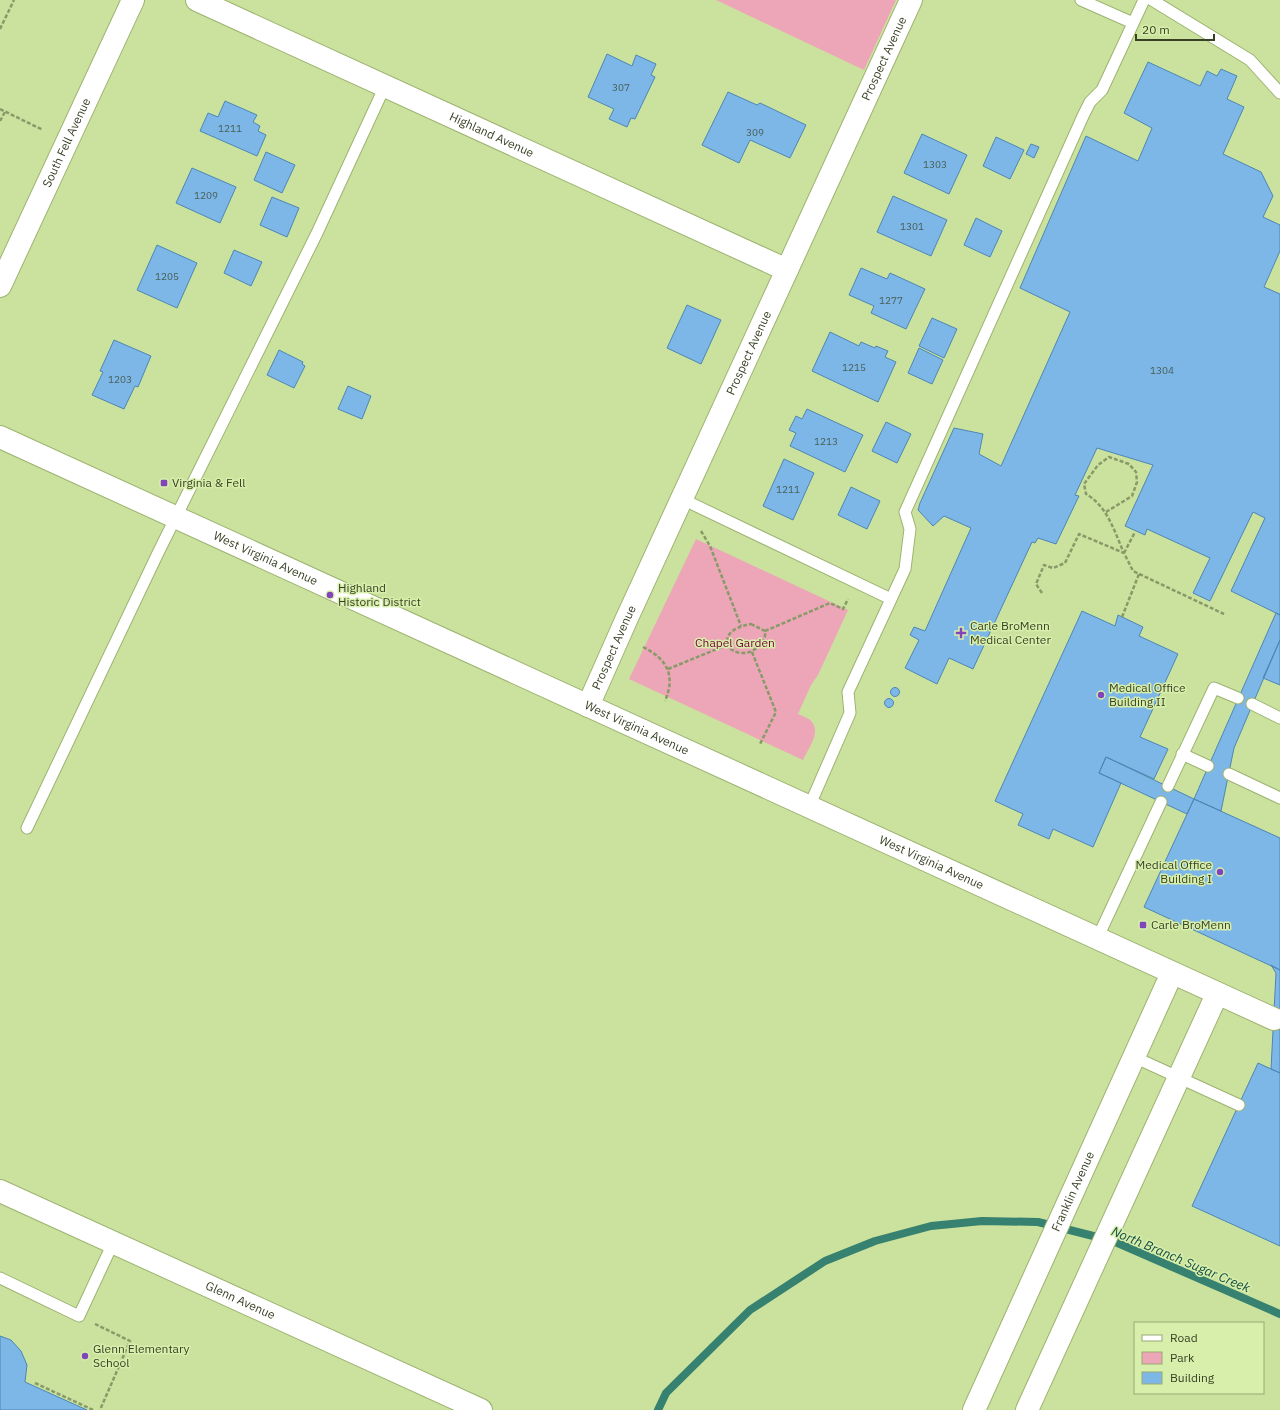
<svg xmlns="http://www.w3.org/2000/svg" width="1280" height="1410" viewBox="0 0 1280 1410" font-family="'IBM Plex Sans',sans-serif">
  <style>
    .green { fill: #eca6b7 }
    .lines { fill: none; stroke-linecap: round; stroke-linejoin: round }
    .stream { stroke: #36816f; stroke-width: 8 }
    .building { fill: #7cb7e7; stroke: #4d86b3 }
    .service-casing { stroke: #9db371; stroke-width: 13 }
    .minor-casing { stroke: #9db371; stroke-width: 24 }
    .tertiary-casing { stroke: #9db371; stroke-width: 24 }
    .path { stroke: #899a68; stroke-width: 2.5; stroke-dasharray: 4 2; stroke-linecap: butt }
    .service { stroke: #fff; stroke-width: 11 }
    .minor { stroke: #fff; stroke-width: 22 }
    .tertiary { stroke: #fff; stroke-width: 22 }
    .poi-dot { fill: #8045bb; stroke: #d8efab; stroke-width: 1.5 }
    .labels { text-anchor: middle; stroke-width: 3; stroke-linejoin: round; paint-order: stroke }
    .number-label { font-size: 10px; fill: #495e56 }
    .street-label { font-size: 12px; fill: #384125; stroke: #d8efab }
    .poi-label { font-size: 12px; fill: #384125; stroke: #d8efab; text-anchor: start }
    .park-label { font-size: 12px; fill: #790238; stroke: #d8efab }
    .water-label { font-size: 13px; font-style: italic; fill: #114c45; stroke: #d8efab }
  </style>
  <rect width="100%" height="100%" fill="#cbe29e"/>
  <path class="green" d="M716,0H896L864,70Z
    M696,539L848,610L818,675L811,685L798,714C802,716 809,718 812,722C821,733 808,749 803,760L629,679Z"/>
  <g class="lines">
    <path class="stream" d="M658,1410L666,1393L750,1310L825,1261L875,1241L931,1226L982,1221L1038,1222L1113,1241L1280,1314"/>
  </g>
  <path class="building" d="M607,54L632,66L636,55L656,64L651,75L655,77L635,119L631,118L627,127L609,119L614,109L588,97Z
    M1148,62L1200,86L1207,71L1217,76L1221,69L1237,76L1227,99L1244,107L1223,154L1261,172L1273,196L1263,217L1280,225V251L1264,287L1280,294V615L1231,591L1265,518L1253,512L1210,601L1193,593L1210,558L1147,529L1145,535L1125,526L1153,465L1097,448L1075,495L1079,496L1056,544L1038,538L1035,543L1032,542L973,669L949,658L937,684L905,668L919,640L910,635L914,627L925,631L971,528L944,516L933,526L918,510L920,503L954,428L983,434L979,454L1001,466L1070,312L1020,288L1086,136L1138,161L1152,128L1124,113Z
    M728,92L757,105L760,103L806,125L790,158L750,140L739,163L702,145Z
    M225,101L257,115L253,122L260,126L258,131L266,135L257,156L200,131L208,113L218,117Z
    M922,134L967,155L949,194L904,173Z
    M996,137L1024,150L1010,179L983,166Z
    M1031,144L1039,147L1034,158L1026,154Z
    M266,152L295,165L282,193L254,180Z
    M192,168L236,187L220,223L176,203Z
    M893,196L947,220L931,256L877,232Z
    M272,197L299,208L287,237L260,225Z
    M976,218L1002,231L990,257L964,245Z
    M157,245L197,263L177,308L137,290Z
    M234,250L262,262L251,286L224,273Z
    M861,268L887,279L890,273L925,289L906,329L871,313L874,306L849,295Z
    M687,305L721,320L701,364L667,348Z
    M932,318L957,329L944,358L919,346Z
    M830,332L859,346L861,342L875,348L876,346L888,351L885,357L896,362L878,402L812,371Z
    M114,340L151,356L138,387L135,386L124,409L92,395L103,372L100,371Z
    M919,348L943,360L932,384L908,373Z
    M279,350L303,362L302,364L305,366L294,388L267,375Z
    M348,386L371,396L362,419L338,409Z
    M807,409L863,435L845,472L790,446L796,433L789,430L796,416L802,419Z
    M886,422L911,434L897,463L872,451Z
    M784,459L814,473L793,520L763,506Z
    M851,487L880,501L867,529L838,515Z
    M1082,611L1115,626L1118,615L1143,627L1139,636L1178,654L1140,737L1168,749L1154,779L1106,757L1099,773L1121,783L1093,847L1053,829L1049,839L1018,825L1023,814L995,801Z
    M1276,613L1280,615V640L1234,748L1221,811L1194,799Z
    M1280,640V685L1263,678Z
    M890.5 692a4.5 4.5 0 1 1 9 0a4.5 4.5 0 1 1-9 0Z
    M884.5 703a4.5 4.5 0 1 1 9 0a4.5 4.5 0 1 1-9 0Z
    M1106,757L1194,799L1187,814L1099,773Z
    M1194,799L1280,838V970L1144,907Z
    M1271,965L1280,970V1073L1271,1069L1276,973Z
    M1258,1063L1280,1073V1246L1192,1206Z
    M0,1336L11,1340L21,1351L27,1365L25,1382L87,1410H0Z"/>
  <g class="lines">
    <g class="service-casing">
      <path id="service" d="M1081,0L1133,23
        M1152,0L1250,60L1280,93
        M682,499L891,599
        M1252,704L1280,718
        M1182,754L1208,766
        M1229,774L1280,798
        M1168,786L1214,688L1238,698
        M809,807L850,713L848,692L905,569L910,529L905,512L1083,116L1090,102L1102,90L1144,0
        M27,828L158,553L317,233L385,86
        M1097,939L1161,802
        M1134,1057L1239,1105
        M0,1278L79,1316L113,1243"/>
    </g>
    <g class="minor-casing">
      <g id="minor">
        <path id="s1" d="M197,0L787,270"/>
        <path id="s2" d="M588,706L627,618L911,0"/>
        <path id="s3" d="M0,1191L481,1410"/>
        <path id="s4" d="M974,1410L1172,973"/>
        <path d="M1027,1410L1217,994"/>
      </g>
    </g>
    <g class="tertiary-casing">
      <g id="tertiary">
        <path id="s5" d="M0,286L133,0"/>
        <path id="s6" d="M0,437L1274,1019"/>
      </g>
    </g>
    <path class="path" d="M0,29L14,0
      M0,109L43,130
      M0,121L5,112
      M1106,512L1132,496L1137,482L1136,472L1129,464L1109,457L1098,465L1084,484L1086,494C1108,507 1114,531 1124,553
      M701,531L710,546L741,626
      M1124,553L1135,532
      M1042,593L1036,584L1044,565L1053,568L1065,563L1079,534L1124,553L1133,571L1224,614
      M1122,617L1139,574
      M751,624L765,631C766,637 763,643 758,647C734,667 706,632 751,624Z
      M765,631L830,603L843,609L848,599
      M643,647C667,659 676,675 665,701
      M752,652L776,712L760,744
      M668,669L727,645
      M95,1324L130,1341L100,1410
      M35,1383L93,1410"/>
    <use href="#service" class="service"/>
    <use href="#minor" class="minor"/>
    <use href="#tertiary" class="tertiary"/>
  </g>
  <g class="poi-dot">
    <rect x="160" y="479" width="8" height="8" rx="2"/>
    <circle cx="330" cy="595" r="4"/>
    <path d="M959 627h4v4h4v4h-4v4h-4v-4h-4v-4h4z"/>
    <circle cx="1101" cy="695" r="4"/>
    <circle cx="1220" cy="872" r="4"/>
    <rect x="1139" y="921" width="8" height="8" rx="2"/>
    <circle cx="85" cy="1356" r="4"/>
  </g>
  <g class="labels">
    <g class="number-label">
      <text x="621" y="91">307</text>
      <text x="230" y="132">1211</text>
      <text x="755" y="136">309</text>
      <text x="935" y="168">1303</text>
      <text x="206" y="199">1209</text>
      <text x="912" y="230">1301</text>
      <text x="167" y="280">1205</text>
      <text x="891" y="304">1277</text>
      <text x="854" y="371">1215</text>
      <text x="1162" y="374">1304</text>
      <text x="120" y="383">1203</text>
      <text x="826" y="445">1213</text>
      <text x="788" y="493">1211</text>
    </g>
    <g class="street-label">
      <text dy="4" stroke="none"><textPath href="#s2" startOffset="712">Prospect Avenue</textPath></text>
      <text dy="4" stroke="none"><textPath href="#s1" startOffset="324">Highland Avenue</textPath></text>
      <text dy="4" stroke="none"><textPath href="#s5" startOffset="158">South Fell Avenue</textPath></text>
      <text dy="4" stroke="none"><textPath href="#s2" startOffset="388">Prospect Avenue</textPath></text>
      <text dy="4" stroke="none"><textPath href="#s6" startOffset="292">West Virginia Avenue</textPath></text>
      <text dy="4" stroke="none"><textPath href="#s2" startOffset="64">Prospect Avenue</textPath></text>
      <text dy="4" stroke="none"><textPath href="#s6" startOffset="700">West Virginia Avenue</textPath></text>
      <text dy="4" stroke="none"><textPath href="#s6" startOffset="1024">West Virginia Avenue</textPath></text>
      <text dy="4" stroke="none"><textPath href="#s4" startOffset="240">Franklin Avenue</textPath></text>
      <text dy="4" stroke="none"><textPath href="#s3" startOffset="264">Glenn Avenue</textPath></text>
    </g>
    <g class="poi-label">
      <text x="172" y="487">Virginia &amp; Fell</text>
      <text x="338" y="592">Highland<tspan x="338" dy="14">Historic District</tspan></text>
      <text x="970" y="630">Carle BroMenn<tspan x="970" dy="14">Medical Center</tspan></text>
      <text x="1109" y="692">Medical Office<tspan x="1109" dy="14">Building II</tspan></text>
      <text x="1212" y="869" text-anchor="end">Medical Office<tspan x="1212" dy="14">Building I</tspan></text>
      <text x="1151" y="929">Carle BroMenn</text>
      <text x="93" y="1353">Glenn Elementary<tspan x="93" dy="14">School</tspan></text>
    </g>
    <g class="park-label">
      <text x="735" y="647">Chapel Garden</text>
    </g>
    <g class="water-label">
      <text transform="translate(1181 1259) rotate(23)" y="5">North Branch Sugar Creek</text>
    </g>
  </g>
  <rect x="1134" y="1322" width="130" height="72" fill="#d8efab" stroke="#98a975"/>
  <rect x="1142" y="1335" width="20" height="6" fill="#ffffff" stroke="#98a975"/>
  <text x="1170" y="1342" font-size="12" fill="#384125">Road</text>
  <rect x="1142" y="1352" width="20" height="12" fill="#eca6b7" stroke="#98a975"/>
  <text x="1170" y="1362" font-size="12" fill="#384125">Park</text>
  <rect x="1142" y="1372" width="20" height="12" fill="#7cb7e7" stroke="#98a975"/>
  <text x="1170" y="1382" font-size="12" fill="#384125">Building</text>
  <path d="M1136 34v6h78v-6" fill="none" stroke="#384125" stroke-width="2"/>
  <text x="1142" y="34" font-size="12" fill="#384125" stroke="#d8efab" stroke-width="3" paint-order="stroke">20 m</text>
</svg>
